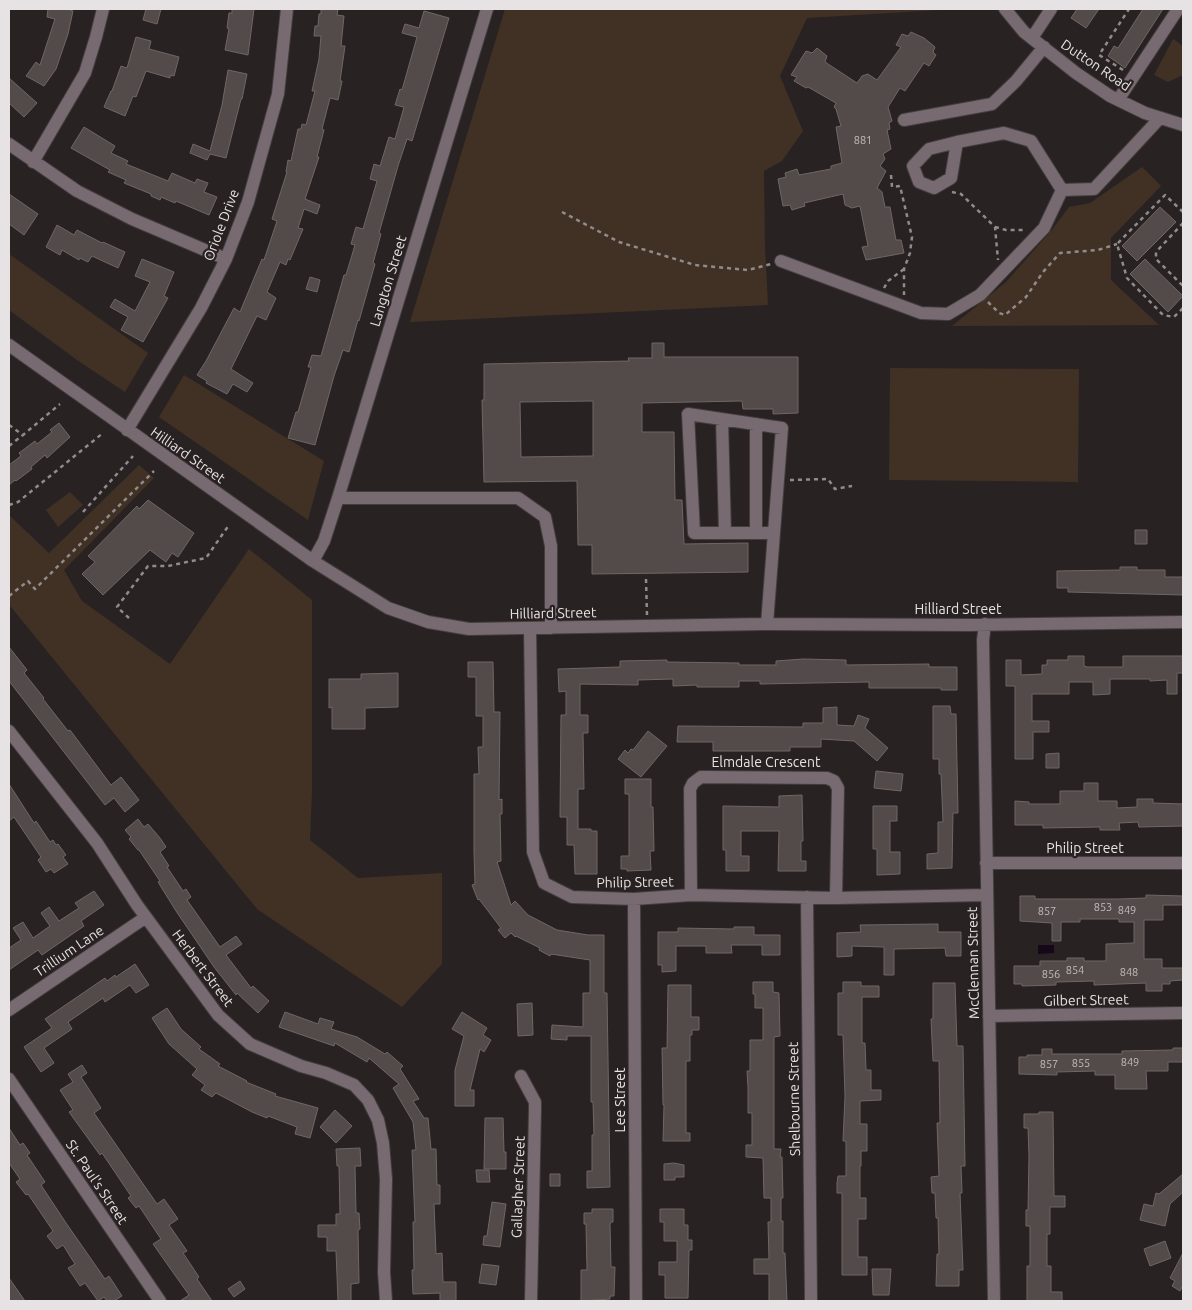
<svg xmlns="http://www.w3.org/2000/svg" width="1192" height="1310" viewBox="0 0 1192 1310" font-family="Ubuntu,sans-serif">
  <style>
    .green { fill: #413124 }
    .water { fill: #160719 }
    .building { fill: #524b49; stroke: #6f6765; fill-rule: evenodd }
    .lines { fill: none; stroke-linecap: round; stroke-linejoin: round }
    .minor-casing { stroke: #443d3e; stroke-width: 14 }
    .path { stroke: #918b8c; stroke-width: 2.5; stroke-dasharray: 4 4; stroke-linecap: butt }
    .minor { stroke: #776b71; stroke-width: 12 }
    .labels { text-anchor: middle; stroke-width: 4.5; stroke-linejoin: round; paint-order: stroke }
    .number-label { font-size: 11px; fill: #c2bcbc }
    .street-label { font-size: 14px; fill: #e7e2e3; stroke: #292223 }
  </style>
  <rect width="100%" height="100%" fill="#292223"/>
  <path class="green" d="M505,9H956L807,18L780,76L803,131L782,161L764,171L765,247L768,305L410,322Z
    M1173,39L1183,46V75L1168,82L1154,75Z
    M1142,167L1161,186L1111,238V280L1159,325L952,326L1006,282L1050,232L1069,207L1090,203Z
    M9,254L148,353L125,392L77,360L9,310Z
    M890,368L1079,369L1078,482L889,480Z
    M184,375L324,461L308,520L159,417Z
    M139,465L154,478L64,570L82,601L170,664L249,549L312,600V792L310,840L358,878L442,873V964L402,1007L257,909L11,607L9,608V515L49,553Z
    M70,492L83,505L58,527L46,510Z"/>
  <path class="water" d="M1038,945H1054V953L1038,954Z"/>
  <path class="building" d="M48,9H71L70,10L73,11L68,34L56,69L44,86L26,76L36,62L40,65L55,19L47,17Z
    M146,9H161L157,24L143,20Z
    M232,9H254L248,55L225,50L229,29L227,28L229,13H232Z
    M321,9H338L337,15L344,16L341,46H345L340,81H342L338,100L330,98L322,129L324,130L317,157H319L305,199L320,205L317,214L304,209L298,228L303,229L290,260L288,259L286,265L280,262L267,292L276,298L266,320L257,316L231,369L253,383L247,392L233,384L227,394L206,383L207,381L197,375L206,361L234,308L240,312L262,259L264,260L277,221L272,219L287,172H286L288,160L291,161L298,129H301L302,124L306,125L315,91H312L319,59L321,36H314L315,26H318L319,14H321Z
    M1077,9H1099L1086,28L1071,18Z
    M1143,9H1163L1125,68L1108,56L1114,46L1118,48Z
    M424,11L449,18L412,141L407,139L398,166L379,233L381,234L373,263L375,264L359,321L358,320L349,352L343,350L334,376L315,445L288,438L296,412H298L311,367H308L312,355L321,356L344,275H346L355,245L351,244L356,227L363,229L377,181L370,179L374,164L380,166L389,137L395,139L404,107L395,105L400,89L402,90L417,37L402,33L405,24L419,28Z
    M911,32L924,38L935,47L933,52L936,55L929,66L924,63L905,91L900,88L888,107L892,121L889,123L890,129L887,130L891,149L883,154L885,159L880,166L886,171L877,188L882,192L885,207H890L896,240H901L904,253L866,260L862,247L868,246L860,206L852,208L845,205L843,194L804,203L805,206L792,210L790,205L783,206L778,179L786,177L785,173L797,169L799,175L831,169V166L842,163L836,127L841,126L836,109L834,107L836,103L808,87L806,88L794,81L797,77L791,75L806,51L812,53L817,48L827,56L825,62L857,83L862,76L868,74L877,80L901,47L896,45L902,34L908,36Z
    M136,37L151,41L149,49L179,57L174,76L170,75V78L146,71L136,97L133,96L125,116L104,107L111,91H112L121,66L127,68Z
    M228,70L247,74L242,99H241L226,158L210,154L207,160L190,153L193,144L210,151L222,105Z
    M9,78L37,103L24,117L9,103Z
    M84,127L115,146L111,153L128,161L126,164L168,181L172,173L195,183L197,179L208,183L204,192L217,197L209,215L176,201L175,203L161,197L160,200L151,196V194L124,183L126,180L108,172L110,170L71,148Z
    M9,194L38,214L24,235L9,224Z
    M1160,207L1176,222L1137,261L1122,246Z
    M57,225L74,235L77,230L102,243L103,242L125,252L118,268L92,256L88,262L80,258L79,260L62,250L60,255L46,247Z
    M142,259L174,272L164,296L168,298L143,342L121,330L128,317L110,307L115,299L135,311L150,282L135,276Z
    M1145,259L1183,296L1168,312L1130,274Z
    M310,277L320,280L317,292L306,289Z
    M652,343H664V357H798V413L773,414V409H743L742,401L642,403V432H674L675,500H682L684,544L748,543V572L592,574V545H578L577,481L484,482L482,400H484V364L629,361L628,358H652ZM593,401V456L521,457L520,402Z
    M59,423L70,437L47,458L45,455L31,467L32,469L16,481L15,480L9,485V465L21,456L19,453L35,441L37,444L52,432L50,430Z
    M148,500L194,533L178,557L172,553L166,562L150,550L103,595L82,574L95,562L88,556L137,506L139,509Z
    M1135,530H1147V544H1135Z
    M1120,567H1137V570H1165V577H1183V595L1068,592V588H1057V571L1120,570Z
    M9,647L27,670L24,673L44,698L43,699L68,731L70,730L111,785L121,777L139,800L125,812L114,798L105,805L9,681Z
    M1068,656H1084V666L1087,667H1123V656H1183V673H1177V694H1167V680L1150,681V679H1110V694L1093,695V682H1069V694H1032V721H1049V732H1033V759H1015V686H1006V660H1021V675L1042,674V665H1047V660H1068Z
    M803,659L846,660V665L929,664V667H957V690H941V688H869V682L760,684V681H739V687H697V685L673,686V679L638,680V685L580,684V715H588V733H583L584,789H578V829H591V831H597V874H575L574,845H567V817H560L561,715H566V691L559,692L558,669L620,667V661L667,660V662L739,663V665H776V661Z
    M468,662H493L494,712H500L499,800L502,799V814H500L501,861L497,862L511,905L515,901L528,915L557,930L588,935H604V993H607L610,1187L587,1188V1171H592V1135H594L593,1102H591V1036H567V1040L551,1039L552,1025L583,1027V993H590V960L551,954L550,956L539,950L540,948L516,936L515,937L511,933L505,938L498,930L501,928L479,899L478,900L472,885L475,884L474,852V774H479L478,747H483V716H476V677H468Z
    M398,673V707L365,708V729H332V707L329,708V679H361V674Z
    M933,706H950L951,714H956L958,813H953L952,868L927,869V854L938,853V822H943L941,774H939V759H933Z
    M837,707V725L854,726L858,715L869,719L865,728L888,748L877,761L854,741L821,739V747H790V751H713V742H677L678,726L803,727V723H823V708Z
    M648,731L667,746L641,777L618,759L625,750L628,753L631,749L633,750Z
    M1059,753V768H1046V754Z
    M876,771L903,774L901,791L874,788Z
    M625,779H651V807H653L654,851H650L651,870L627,871V869H621V856H629V794H625Z
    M1084,783H1098V801H1117V808L1137,807V799H1153V803L1183,804V826L1139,827L1138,822L1119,823L1120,830H1100V827L1043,828V825H1015V801L1029,802V804H1060V791H1084Z
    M9,784L34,823L36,821L50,842L53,840L56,845L58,844L66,855L63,857L68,864L54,873L51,869L46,872L38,860L41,857L14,817L9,821Z
    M802,795L803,841H801V861H806V871H778L779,831H741V856H749V871H726V850H723V806L779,807V796Z
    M873,806H897V821H890V852H900V874L877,875V849H873Z
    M138,819L144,827L148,824L160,838L166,847L160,852L169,866L167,867L183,891L186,889L191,897L187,900L220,947L236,936L242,944L226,955L251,988L253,986L269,1001L258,1013L237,993L236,995L214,967L176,911L158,882L160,881L139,850H138L129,839L131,837L125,830Z
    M94,891L104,905L81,921L84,926L42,955L38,950L9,970V948L21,940L13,928L23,922L33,938L50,926L41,913L49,907L59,921L79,908L75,903Z
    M1146,895L1183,896V905H1163V920H1144V959H1162V968H1183V980L1170,981V984H1162V991H1146V983L1094,985V981L1056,982V985L1022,986V984H1014V966H1040V961H1067V958H1084V961H1106V944L1134,943V922H1119V919H1080V922H1061V941H1052V923L1020,921V896H1035V899H1119L1146,898Z
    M938,924V932H961V956H946L945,948L894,949V975H884V947L852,946V956L837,957V933L861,932L860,925Z
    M734,927H754V935H780V955H762V945H731L732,953H706V946H676V971L662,972V965H658V932H678V928L734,929Z
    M135,964L149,985L136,993L130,985L105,1002L103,998L68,1022L72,1029L44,1048L54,1063L41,1072L24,1047L52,1028L45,1019L105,978L107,981L115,975L116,977Z
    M753,982H773V992L779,993L780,1036L774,1037V1149H781L780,1157H782L783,1198H781V1221H783V1253H785L787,1301H769V1274H754V1259H769L768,1222H771V1198H764L763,1158L746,1157V1145H752V1113H748V1087L747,1071H750V1040H763V1008H755V994H753Z
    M843,982H861V986H879V997H862V1043H865L866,1070H871V1090H881V1100L860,1101V1124H867V1151H861V1166H860V1198H866V1219H858V1257H867V1275H842V1193H837V1183L838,1176H846V1141H843L845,1096L843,1035H838V993H843Z
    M933,983H955L957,1046H963L965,1166H961L962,1193H960L963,1270H959V1286H936L937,1254H939L938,1218H936L935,1193H932L931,1177L939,1176L937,1123H940L939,1061H933L931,1019H933Z
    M668,985H691V1017H699V1030H692V1035H690V1061H686V1133H690V1141H663L664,1105H663L662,1048H667Z
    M532,1003L533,1035L518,1036L517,1004Z
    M167,1008L181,1029L201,1047L199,1049L220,1064L218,1066L247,1081L246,1082L276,1094L275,1096L318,1108L310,1138L295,1134L297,1127L268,1116L267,1118L252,1112L216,1093L212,1097L201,1090L205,1085L192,1075L197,1069L169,1044L152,1018Z
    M285,1012L318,1024L320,1018L334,1022L331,1029L357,1037L385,1054L387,1052L403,1066L400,1069L419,1099L413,1101L424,1118H428L431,1149H436L437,1185H440V1204H434L436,1254L442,1253L443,1282H456V1301H440V1293L413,1294L412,1270H414L413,1222H415L412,1150H416L413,1122L393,1088L399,1084L369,1058L367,1062L335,1043L334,1046L279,1027Z
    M462,1012L487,1028L483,1035L491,1040L484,1052L480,1049L470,1090H474V1106H455V1070L464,1036L452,1029Z
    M1173,1048H1183V1062H1168V1071H1146L1147,1089H1115V1075H1095V1071L1057,1072V1075L1019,1074V1057H1027V1055H1042V1049H1052V1054H1122V1051L1173,1050Z
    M82,1065L87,1073L81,1077L101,1108L94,1113L157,1204L164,1199L178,1219L169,1225L187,1251L183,1253L199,1277L197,1279L212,1301H180L189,1295L153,1244L161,1239L139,1206L136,1208L128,1198L131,1196L102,1153L100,1155L69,1112L73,1110L60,1090L73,1082L68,1074Z
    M335,1110L352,1126L336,1143L320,1127Z
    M1039,1112H1053L1054,1196H1065V1207H1050V1234H1047V1266H1051V1292H1062V1301H1027V1266H1030V1226H1026V1210H1028L1029,1156L1028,1128H1024V1114H1039Z
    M485,1118H503L504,1152H506V1169H484Z
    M9,1128L20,1145L23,1143L30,1153L27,1155L45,1182L41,1185L66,1223L105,1279L109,1276L122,1296L114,1301H107L104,1297L98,1301L85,1283L80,1286L68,1268L75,1264L63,1245L57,1249L47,1236L53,1231L28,1194L26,1195L16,1182L20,1179L9,1163Z
    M360,1148L361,1166H355L356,1213H359L360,1229L358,1230L359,1283L351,1284V1301H338L336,1251H327V1237H318V1225H336V1214H340L339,1166H337L336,1149Z
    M674,1163L684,1165V1177H675V1180H664V1164Z
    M476,1170H489L490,1182H477Z
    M550,1174H560V1186H550Z
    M1183,1174V1192L1170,1204L1165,1226L1140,1220L1144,1204L1153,1206L1156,1193L1159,1194Z
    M492,1202L506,1204L500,1247L483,1245L484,1236H487Z
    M592,1209H613V1222H611L610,1224L611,1267H615L614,1296H610V1299L581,1301V1270H587L586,1224H584V1213H592Z
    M660,1209H684V1225H688V1240H692V1250H689L688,1298H665V1275H659V1262H677V1241H664V1222H660Z
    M1165,1241L1171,1258L1150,1266L1144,1249Z
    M1183,1253V1285L1180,1291L1172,1286L1175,1281L1170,1278Z
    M482,1264L499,1266L496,1285L479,1283Z
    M872,1269H891L889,1295H873Z
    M9,1278L25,1301H9Z
    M240,1281L245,1289L234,1297L228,1289Z"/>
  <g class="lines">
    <g class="minor-casing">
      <path id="minor" d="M1005,9L1024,32L1076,73L1110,96L1145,113L1183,125
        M1032,38L1051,9
        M1118,100L1178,9
        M904,120L992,104L1016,81L1044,47
        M957,142L951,178L934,188L919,182L913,166L929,149L957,142L1004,133L1031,141L1062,190
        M9,144L77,191L132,219L226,259
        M33,162L85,73L96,37L103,9
        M1062,190L1094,189L1160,118
        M781,261L921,313L948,314L980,295L1044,228L1062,190
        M9,345L313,561L388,608L428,622L469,629L767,624L968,625L1183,622
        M722,419L725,533
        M127,430L201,308L226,259L248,202L278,94L287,9
        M338,498H518L545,517L551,546V628
        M756,533V424
        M313,561L324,541L338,498L487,9
        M767,624C772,559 777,493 782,428L688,414L694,533H774
        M985,624L983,640L994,1301
        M530,628L533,852L544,883L572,897L634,899L691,895L836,898L986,895
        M9,731L97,843L137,905L218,1015L250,1044L301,1066L326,1073L354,1085L368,1100L378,1120L383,1143L386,1179L384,1272L386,1301
        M986,863H1183
        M691,895L690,789L693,783L701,777L827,778L834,781L838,788L836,898
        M807,897L811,1301
        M634,899L636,1301
        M9,1010L146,917
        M989,1016L1183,1013
        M521,1076L535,1102V1110L531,1301
        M9,1079L160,1301"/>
    </g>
    <path class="path" d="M1123,70L1099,55L1129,9
      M891,175L892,187L900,186L912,237L910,253L904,269V295
      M952,192L961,194L995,227L998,260
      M562,212L619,242L695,265L748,270L771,264
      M1183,212L1165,195L1117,244L1127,278L1163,315L1174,317L1183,308
      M1183,223L1156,252V259L1183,286
      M995,227L1006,230H1025
      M884,288L888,281L904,269
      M988,302L999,313L1005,315L1026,297L1043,272L1060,253L1098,250L1117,244
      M9,425L23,435L60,404
      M9,446L23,435
      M790,480L828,479L835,489L852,486
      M9,505L18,502L103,433
      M83,512L133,456
      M646,579L647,615
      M9,596L28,581L35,589L154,471
      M129,618L117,607L148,566H168L206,558L229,525"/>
    <use href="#minor" class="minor"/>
  </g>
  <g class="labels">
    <g class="number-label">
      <text x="863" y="144">881</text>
      <text x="1103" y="911">853</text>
      <text x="1127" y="914">849</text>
      <text x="1047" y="915">857</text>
      <text x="1075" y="974">854</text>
      <text x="1129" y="976">848</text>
      <text x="1051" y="978">856</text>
      <text x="1130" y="1066">849</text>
      <text x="1081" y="1067">855</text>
      <text x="1049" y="1068">857</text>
    </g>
    <g class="street-label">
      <text transform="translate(1096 65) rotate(34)" y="5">Dutton Road</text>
      <text transform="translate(221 225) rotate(-69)" y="5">Oriole Drive</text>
      <text transform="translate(388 281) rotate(-73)" y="5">Langton Street</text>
      <text transform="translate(188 455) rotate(35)" y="5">Hilliard Street</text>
      <text x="958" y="614">Hilliard Street</text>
      <text transform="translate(553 613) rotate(-1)" y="5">Hilliard Street</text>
      <text x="766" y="767">Elmdale Crescent</text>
      <text x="1085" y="853">Philip Street</text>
      <text transform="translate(635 882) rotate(-1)" y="5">Philip Street</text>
      <text transform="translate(69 951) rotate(-34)" y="5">Trillium Lane</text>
      <text transform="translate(973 963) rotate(-91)" y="5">McClennan Street</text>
      <text transform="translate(203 968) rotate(53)" y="5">Herbert Street</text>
      <text transform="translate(1086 1000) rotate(-1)" y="5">Gilbert Street</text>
      <text transform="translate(794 1099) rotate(-91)" y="5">Shelbourne Street</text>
      <text transform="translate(620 1100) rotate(-90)" y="5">Lee Street</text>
      <text transform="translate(97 1182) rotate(56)" y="5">St. Paul's Street</text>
      <text transform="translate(518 1187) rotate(-88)" y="5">Gallagher Street</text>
    </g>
  </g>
  <rect width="1192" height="1310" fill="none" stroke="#e7e2e3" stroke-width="20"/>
</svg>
